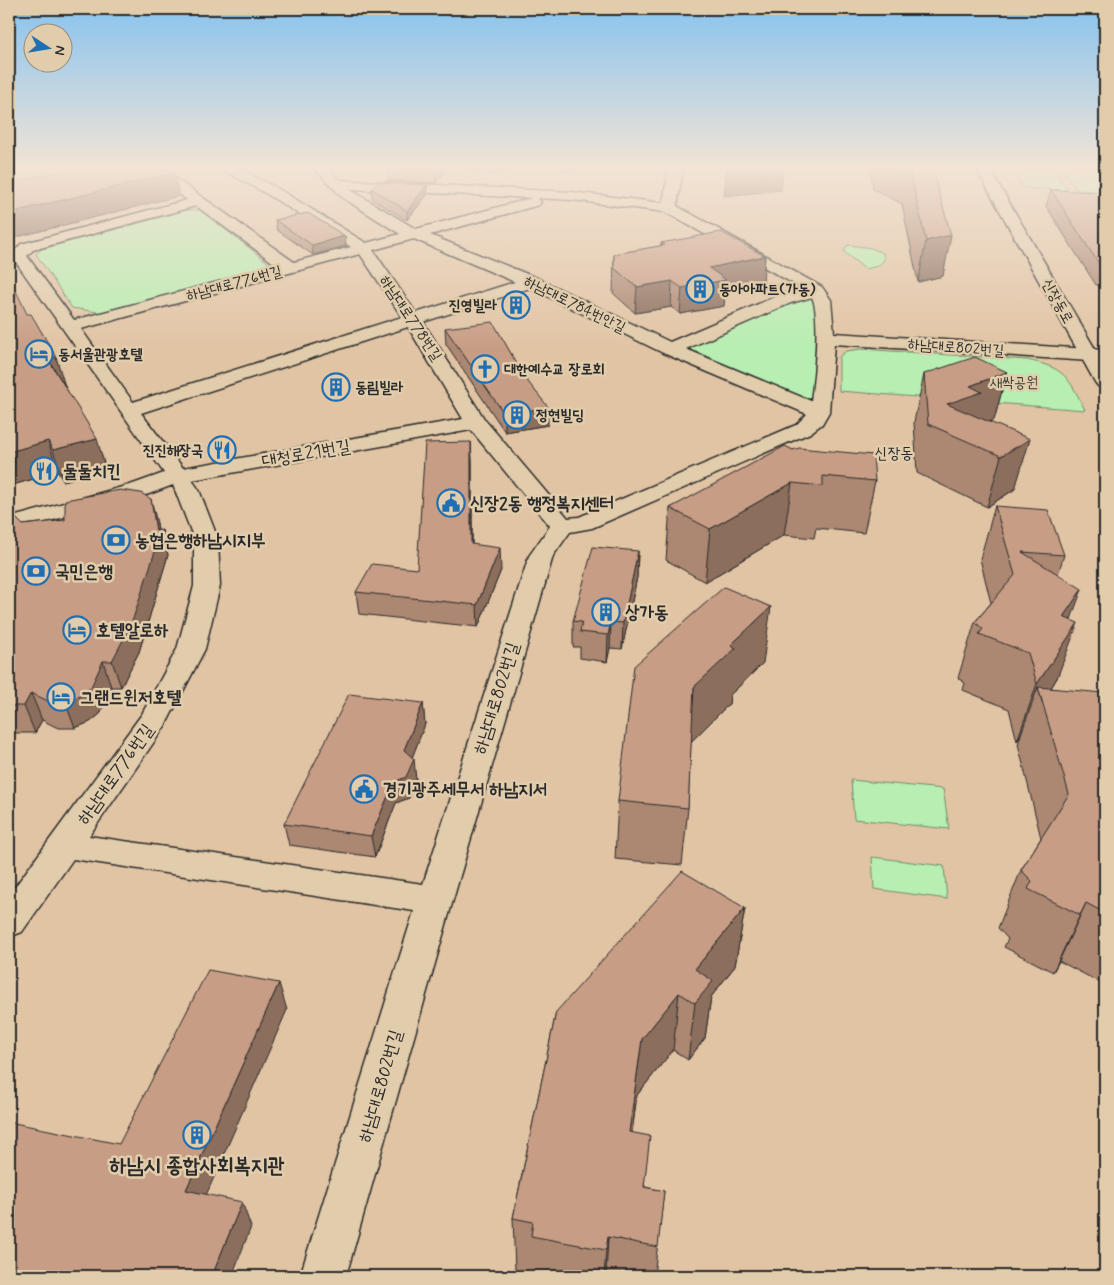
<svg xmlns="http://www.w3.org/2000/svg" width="1114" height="1285" viewBox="0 0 1114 1285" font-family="Mynerve,'Poor Story',sans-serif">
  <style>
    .green { fill: #b7eeb1; stroke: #718c6e }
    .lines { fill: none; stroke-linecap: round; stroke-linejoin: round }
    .minor-casing { stroke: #2b2b2b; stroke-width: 3 }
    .major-casing { stroke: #2b2b2b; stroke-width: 3 }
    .minor { fill: #e1ccab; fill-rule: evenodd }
    .major { fill: #e1ccab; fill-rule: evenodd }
    .wall { fill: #ac8772; stroke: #2b2b2b }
    .shaded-wall { fill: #8c6e5d; stroke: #2b2b2b }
    .building { fill: #c89d85; stroke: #2b2b2b }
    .labels { text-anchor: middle; stroke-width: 5; stroke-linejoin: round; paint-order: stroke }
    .far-street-label { font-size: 15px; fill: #2b2b2b; stroke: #e1ccab }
    .far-poi-label { font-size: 15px; font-weight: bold; fill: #2b2b2b; stroke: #e1ccab; text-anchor: start }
    .far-park-label { font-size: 15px; fill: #393e38; stroke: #e1ccab }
    .far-quarter-label { font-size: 16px; fill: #2b2b2b; stroke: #e1ccab }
    .street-label { font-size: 18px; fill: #2b2b2b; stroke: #e1ccab }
    .poi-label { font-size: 18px; font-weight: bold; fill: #2b2b2b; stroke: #e1ccab; text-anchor: start }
    .near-poi-label { font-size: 21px; font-weight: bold; fill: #2b2b2b; stroke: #e1ccab }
  </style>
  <rect width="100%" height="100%" fill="#e1c4a4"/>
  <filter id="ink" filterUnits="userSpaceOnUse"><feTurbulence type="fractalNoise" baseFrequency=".02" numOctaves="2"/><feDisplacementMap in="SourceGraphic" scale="10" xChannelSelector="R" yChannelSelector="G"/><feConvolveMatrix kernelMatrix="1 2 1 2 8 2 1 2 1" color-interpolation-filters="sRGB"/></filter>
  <g filter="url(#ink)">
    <path class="green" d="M1012,168H1053L1067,190L1023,188Z
      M1062,168H1105V192L1077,190Z
      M188,210H200L270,264L266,269L104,313L72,308L36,254L42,249Z
      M849,245L871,248L883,253L884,260L878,266L865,269L844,252L846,247Z
      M816,291L819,412L670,349Z
      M861,349L1027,360C1065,368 1068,376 1085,410L839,391V357L846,351Z
      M851,780L943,789L949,829L854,819Z
      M872,857L944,866L947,899L874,889Z"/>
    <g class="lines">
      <g class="minor-casing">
        <path id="minor" d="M146,168H161L294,262L351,247L267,194L220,168H237L277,188L366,243L400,234L343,198L314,168H328L340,180L572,192L663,203L669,168H683L677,206L822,287L831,300L834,333L1105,350V362L834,344L829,412L822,424L810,433L592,528L570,532L553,556L453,900L346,1276H300L414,911L73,859L22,932L9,937V895L142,714L177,649L194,586V539L173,485L149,494L9,532V518L133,484L164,473L11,255L21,244L187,200ZM349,189L532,198L416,229ZM537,198L572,200L665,212L803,289L779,295L670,342L537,278L430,235L539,205L541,202ZM196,206L278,266L74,320L27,256L33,250ZM414,239L515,282L416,313L373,250ZM360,254L402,317L133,402L81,329ZM530,288L663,353L807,414L796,425L579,517L568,518L485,420L423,322ZM812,297C821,316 814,379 811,401L686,349L791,303ZM408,327L463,419L183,468L141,413ZM471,430L550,526L529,556L423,884L89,836L165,726L205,649L220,586L218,539L199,490L192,480Z"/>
      </g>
      <g class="major-casing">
        <path id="major" d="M976,168H989L1105,366V388L1098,386L1095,382Z"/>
      </g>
      <use href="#minor" class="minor"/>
      <use href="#major" class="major"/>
    </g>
    <path class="wall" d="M387,168H448L436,183L388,181Z
      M467,168H519L493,174L483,170L475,172Z
      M560,168H579L567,171Z
      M870,168H932L943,276L918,282L902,204L873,189Z
      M427,185V195L407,220L372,199V189Z
      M1051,190L1105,199V285H1096L1046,206Z
      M275,220L345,236L346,246L313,255L277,230Z
      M661,243L765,256L763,281L725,290L724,306L680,314L671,307L635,313L613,293L614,254L661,246Z
      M27,314L65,386L106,470L63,481L58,472L9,486Z
      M445,328L548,425L505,432L446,344Z
      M1007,372L994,420L989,422L1015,489L987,507L917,473L914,422L924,374Z
      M471,442L472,462V544L501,570L478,627L359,614L356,592L417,569Z
      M793,450L875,481L864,533L816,528L814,538L784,535L705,582L666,560L670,508Z
      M995,506L1064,555L1058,574L1071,620L1057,678L1051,688L1105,698V969L1099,982L1059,961L1053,972L1004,947L1008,939L998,928L1021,870L1041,838L1018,744L1021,734L1017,741L1009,709L963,690L965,683L958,678L975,622L991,603L980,559Z
      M9,516L23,525L65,520L157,523L158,530L168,555L139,652L121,687H111L100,714L90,722L75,728H58L42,720L35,733H9Z
      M638,551L637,577L622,649L610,648L607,662L580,658V647H573V621Z
      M763,663L730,695L729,704L691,741L688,808L682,865L615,859L618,801Z
      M423,703L425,724L412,757L416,780L409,798L396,803L375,857L289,845L284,824Z
      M745,908L735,966L711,997L705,1038L688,1060L673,1050L637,1095L632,1133L645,1187L664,1191L654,1276H532V1273L515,1270L513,1218L556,1012Z
      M1105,1046V1064L1102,1052Z"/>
    <path class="shaded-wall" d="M435,168H448L436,183Z
      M474,168H483V170L475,172Z
      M492,168H519L493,174Z
      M567,168H579L567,171Z
      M727,168H783L781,190L724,196Z
      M174,173L179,196L9,239V213Z
      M427,185V195L407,220V211Z
      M951,235L943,276L918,282L926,241Z
      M345,236L346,246L313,255L312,245Z
      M765,256L763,281L725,290L724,306L680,314L682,288L709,268Z
      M672,281L671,307L635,313L637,287Z
      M56,357L65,386L48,359Z
      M1007,372L994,420L973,428L947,404L970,386Z
      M548,407V425L505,432V415Z
      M97,439L106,470L63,481L53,450Z
      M1030,439L1015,489L987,507L1001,456Z
      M48,441L58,472L9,486V452Z
      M471,442L472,462V566L471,544Z
      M792,483L784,535L705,582L710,529Z
      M151,499L157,523L159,538L162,530L168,555L139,652L121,687L112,661L156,531Z
      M500,548L501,570L478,627L477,605Z
      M638,551L637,577L622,649L623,623Z
      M1082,589L1062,644L1063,617Z
      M771,607L763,663L730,695L729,704L689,744L694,687L731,645Z
      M611,622L610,648L607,662L608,635Z
      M1078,623L1057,678L1042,702L1038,687L1021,734L1017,741L1037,684Z
      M103,661L111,687L100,714L90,722L75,728L65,702Z
      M31,693L42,720L35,733L24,706Z
      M423,703L425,724L407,771L404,750Z
      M414,759L416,780L409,798L396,803L375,857L371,836L394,782Z
      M1086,903L1059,961L1053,972L1080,915Z
      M745,908L735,966L711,997L705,1038L688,1060L695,1003V969Z
      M279,983L287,1010L197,1216L186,1190Z
      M679,993L673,1050L637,1095L624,1187L629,1132L642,1039Z
      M242,1202L251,1227L232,1276H212Z
      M608,1237L606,1276H604L606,1250Z"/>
    <path class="building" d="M75,168H168L174,173L9,213V177L18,181Z
      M909,168H932L951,235L926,241Z
      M377,183L427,185L407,211L372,189Z
      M1051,190L1101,192L1105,199V267H1101Z
      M308,213L345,236L312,245L275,220Z
      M721,232L765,256L709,268L726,280L682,288L672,281L637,287L614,268V254L665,245L661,243Z
      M9,276L27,314H31L56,357L48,359L97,439L53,450L48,441L9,452Z
      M493,322L525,378L548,407L505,415L445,328Z
      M975,357L1007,372L970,386L982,392L947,404L1030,439L1001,456L928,424L924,374Z
      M471,442V544L500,548L477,605L356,592L372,564L417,569L425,443Z
      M785,446L793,450L799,448L873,455L875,481L823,476V486L792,483L710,529L670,508Z
      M120,490L141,493L151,499L156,531L162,530L131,625L112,661H103L91,687L80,696L65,702L48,701L31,693L24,706H9V516L15,517L23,525L65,520V500Z
      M995,506L1048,510L1064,555L1022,552L1082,589L1063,617L1078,623L1037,684L1028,653L979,634L983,629L975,622L1015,575Z
      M593,547L638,551L623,623L611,622L608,635L580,632L582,622L573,621Z
      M724,587L771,607L731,645L736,648L694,687L688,808L618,801L634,666Z
      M1038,687L1103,693L1105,698V913L1086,903L1080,915L1028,889L1032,881L1021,870L1069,794Z
      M349,694L423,703L404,750L414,759L406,777L394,782L371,836L284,824Z
      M682,871L745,908L695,969L713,981L695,1003L679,993L642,1039L629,1132L650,1136L644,1187L664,1191L658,1247L608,1237L606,1250L531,1236L533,1222L513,1218L556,1012Z
      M208,970L279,983L186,1190L242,1202L212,1276H9V1122L119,1144Z"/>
  </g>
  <linearGradient id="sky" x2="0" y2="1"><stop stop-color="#87c3ef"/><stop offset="0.48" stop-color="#f2e4d6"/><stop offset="1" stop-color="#f2e4d6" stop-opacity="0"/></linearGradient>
  <rect width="1114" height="348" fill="url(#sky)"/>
  <defs>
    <g id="building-ring" transform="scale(1.4375)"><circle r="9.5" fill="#e1ccab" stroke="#1f6fb2" stroke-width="1.5"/><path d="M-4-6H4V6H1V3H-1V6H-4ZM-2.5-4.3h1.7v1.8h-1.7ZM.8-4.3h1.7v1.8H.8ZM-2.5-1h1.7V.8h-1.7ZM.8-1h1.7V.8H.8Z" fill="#1f6fb2"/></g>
    <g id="hotel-ring" transform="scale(1.4375)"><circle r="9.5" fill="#e1ccab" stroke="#1f6fb2" stroke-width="1.5"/><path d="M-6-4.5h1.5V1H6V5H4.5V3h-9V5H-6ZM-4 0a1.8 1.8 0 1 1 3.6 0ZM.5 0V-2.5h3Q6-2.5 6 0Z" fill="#1f6fb2"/></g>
    <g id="church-ring" transform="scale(1.4375)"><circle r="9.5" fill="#e1ccab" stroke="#1f6fb2" stroke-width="1.5"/><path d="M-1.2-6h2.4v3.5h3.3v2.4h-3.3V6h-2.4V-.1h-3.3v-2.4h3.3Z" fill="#1f6fb2"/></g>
    <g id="restaurant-ring" transform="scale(1.4375)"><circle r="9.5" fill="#e1ccab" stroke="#1f6fb2" stroke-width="1.5"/><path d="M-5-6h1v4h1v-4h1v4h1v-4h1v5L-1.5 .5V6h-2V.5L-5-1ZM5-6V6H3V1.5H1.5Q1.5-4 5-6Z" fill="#1f6fb2"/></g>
    <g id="civic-ring" transform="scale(1.4375)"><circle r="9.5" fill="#e1ccab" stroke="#1f6fb2" stroke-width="1.5"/><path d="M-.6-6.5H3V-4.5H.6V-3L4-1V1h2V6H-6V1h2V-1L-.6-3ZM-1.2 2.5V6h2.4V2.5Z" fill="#1f6fb2"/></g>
    <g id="bank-ring" transform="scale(1.4375)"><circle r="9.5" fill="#e1ccab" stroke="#1f6fb2" stroke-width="1.5"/><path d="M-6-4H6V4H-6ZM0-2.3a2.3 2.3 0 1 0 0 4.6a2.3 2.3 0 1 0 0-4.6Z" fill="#1f6fb2"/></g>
  </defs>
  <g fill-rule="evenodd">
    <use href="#building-ring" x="700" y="289"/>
    <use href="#building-ring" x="516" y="305"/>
    <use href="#hotel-ring" x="39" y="354"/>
    <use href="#church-ring" x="485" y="369"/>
    <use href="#building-ring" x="336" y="387"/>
    <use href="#building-ring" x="517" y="415"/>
    <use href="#restaurant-ring" x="222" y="450"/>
    <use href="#restaurant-ring" x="44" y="471"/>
    <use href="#civic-ring" x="451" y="503"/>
    <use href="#bank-ring" x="116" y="540"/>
    <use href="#bank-ring" x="36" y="571"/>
    <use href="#building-ring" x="606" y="612"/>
    <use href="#hotel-ring" x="77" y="630"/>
    <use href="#hotel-ring" x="61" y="697"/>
    <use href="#civic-ring" x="364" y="789"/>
    <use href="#building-ring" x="197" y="1135"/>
  </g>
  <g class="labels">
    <g class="far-street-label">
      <text transform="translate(234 283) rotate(-15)" y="5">하남대로776번길</text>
      <text transform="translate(1058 301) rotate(61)" y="5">신장동로</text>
      <text transform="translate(575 304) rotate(26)" y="5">하남대로784번안길</text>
      <text transform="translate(411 318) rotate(56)" y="5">하남대로778번길</text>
      <text transform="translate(956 347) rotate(4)" y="5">하남대로802번길</text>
    </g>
    <g class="far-poi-label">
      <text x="719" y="294">동아아파트(가동)</text>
      <text x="497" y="310" text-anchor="end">진영빌라</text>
      <text x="58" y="359">동서울관광호텔</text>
      <text x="504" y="374">대한예수교 장로회</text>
      <text x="355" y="392">동림빌라</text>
      <text x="536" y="420">정현빌딩</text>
      <text x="203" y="455" text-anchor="end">진진해장국</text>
    </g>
    <g class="far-park-label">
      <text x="1014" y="387">새싹공원</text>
    </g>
    <g class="far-quarter-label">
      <text x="894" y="458">신장동</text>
    </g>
    <g class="street-label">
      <text transform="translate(306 453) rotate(-10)" y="6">대청로21번길</text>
      <text transform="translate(496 698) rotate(-73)" y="6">하남대로802번길</text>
      <text transform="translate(115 774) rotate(-55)" y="6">하남대로776번길</text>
      <text transform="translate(380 1086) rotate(-74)" y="6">하남대로802번길</text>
    </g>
    <g class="poi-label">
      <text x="63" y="477">둘둘치킨</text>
      <text x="470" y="509">신장2동 행정복지센터</text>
      <text x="135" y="546">농협은행하남시지부</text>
      <text x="55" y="577">국민은행</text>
      <text x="625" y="618">상가동</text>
      <text x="96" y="636">호텔알로하</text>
      <text x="80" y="703">그랜드윈저호텔</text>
      <text x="383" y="795">경기광주세무서 하남지서</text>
    </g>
    <g class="near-poi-label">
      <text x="197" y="1172">하남시 종합사회복지관</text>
    </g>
  </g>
  <rect width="1114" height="1285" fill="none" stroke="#e1ccab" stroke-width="30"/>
  <rect x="15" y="15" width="1084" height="1255" fill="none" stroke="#2b2b2b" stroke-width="2" filter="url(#ink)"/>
  <g transform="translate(48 48) rotate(102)"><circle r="24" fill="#e1ccab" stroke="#988c78"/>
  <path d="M0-4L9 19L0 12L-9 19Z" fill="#1f6fb2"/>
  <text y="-8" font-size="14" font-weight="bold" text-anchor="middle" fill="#2b2b2b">N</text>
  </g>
</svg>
